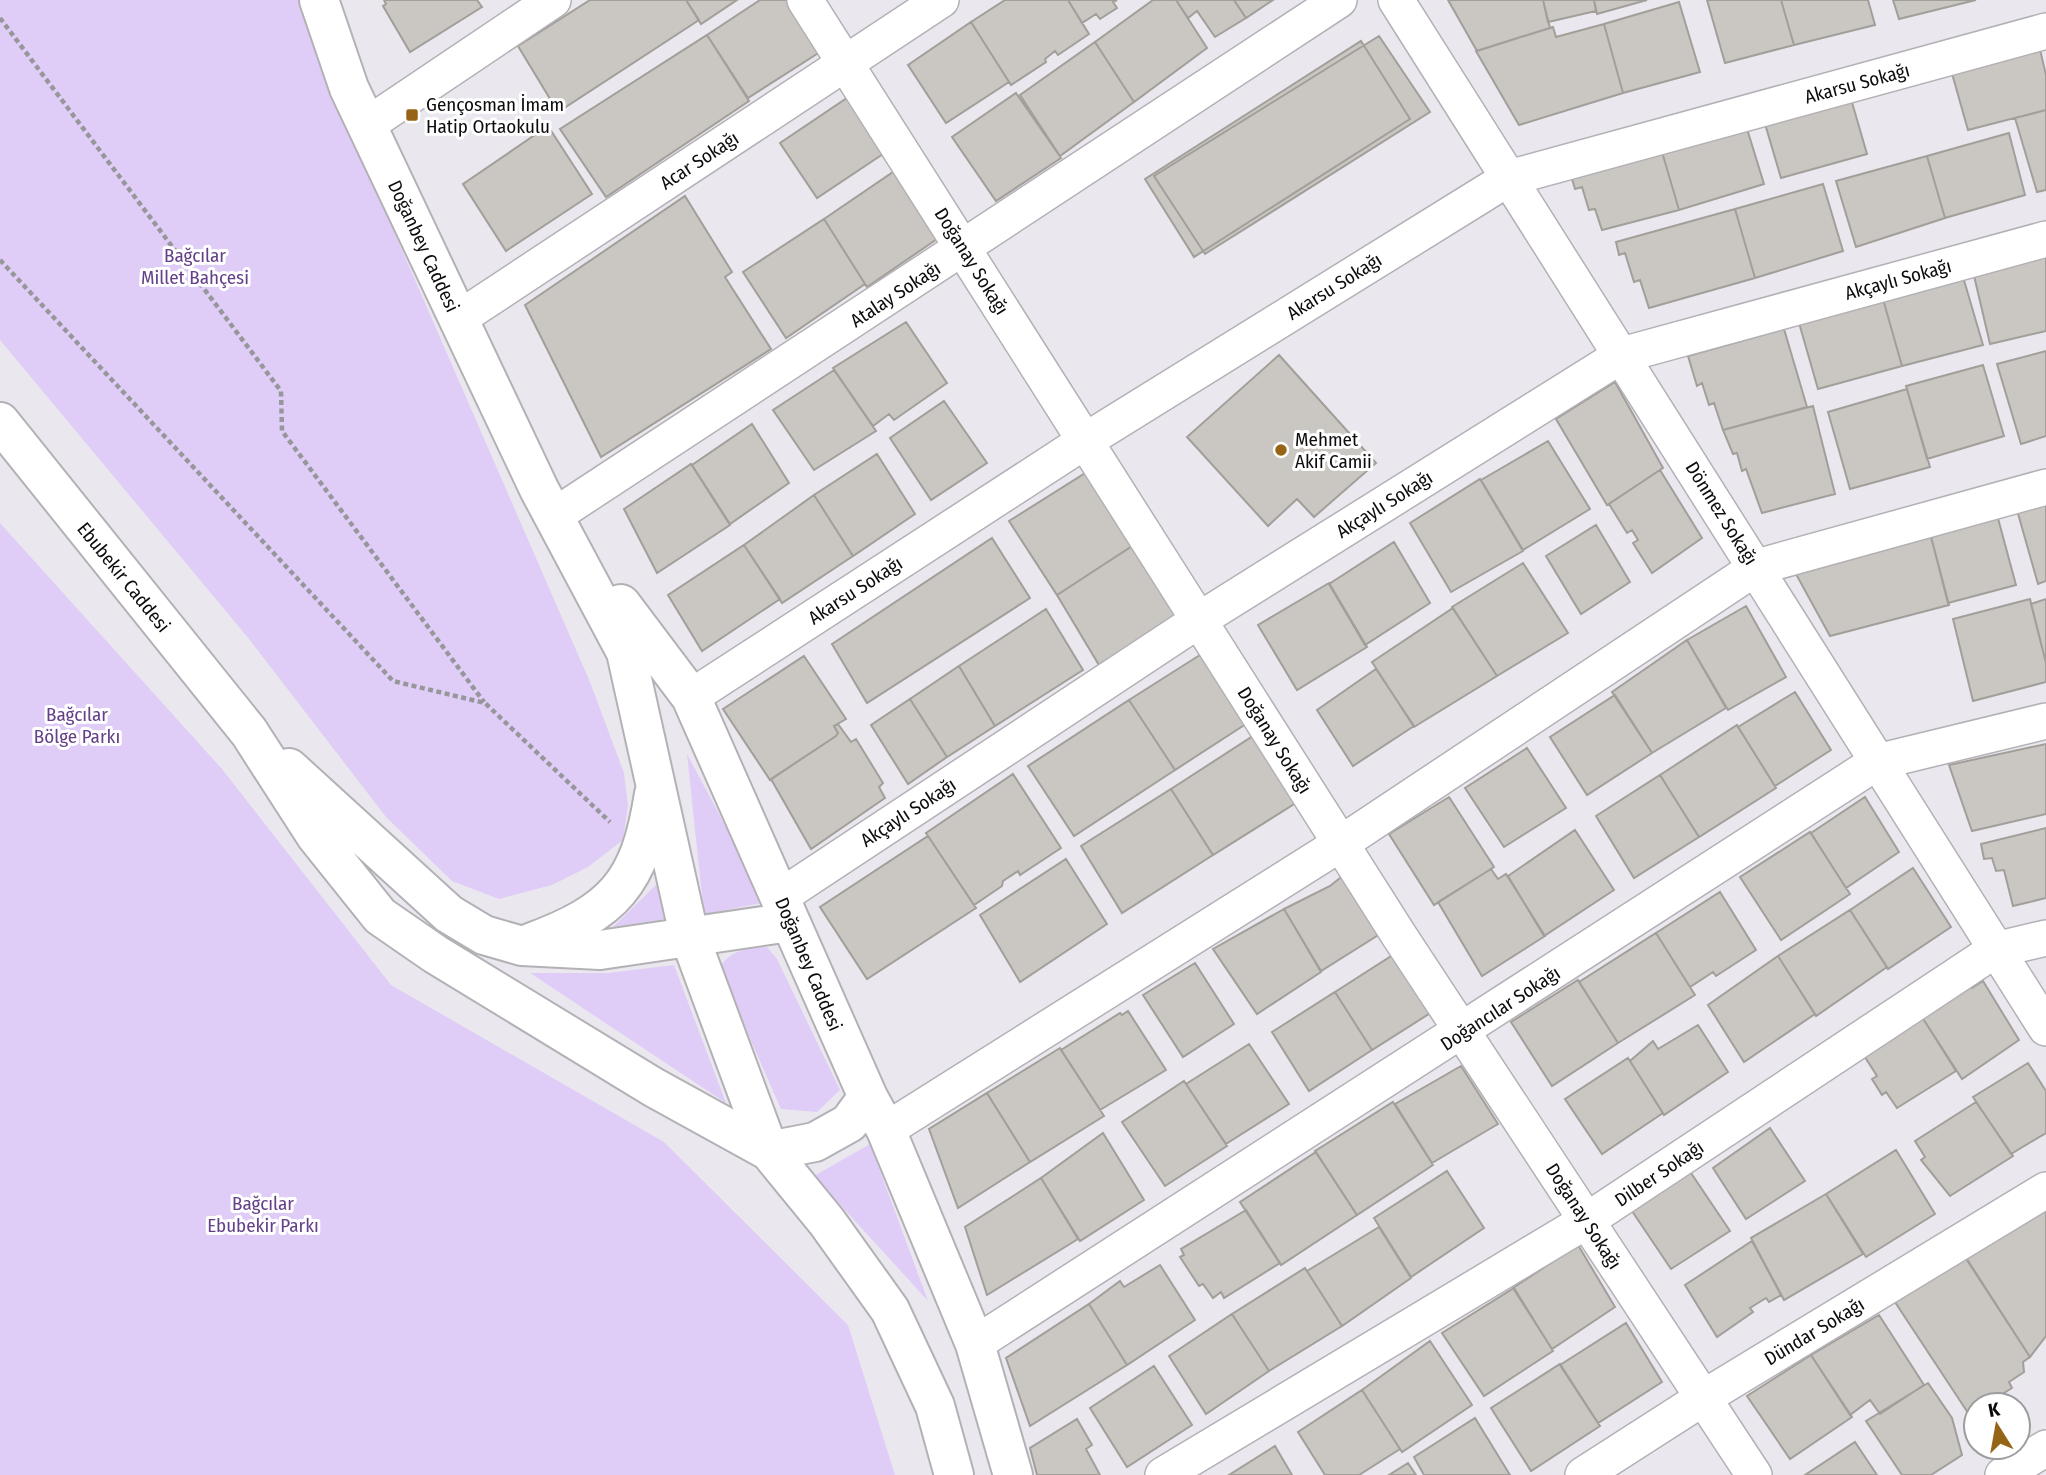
<svg xmlns="http://www.w3.org/2000/svg" width="2046" height="1475" viewBox="0 0 2046 1475" font-family="'Fira Sans Condensed',sans-serif">
  <style>
    .green { fill: #dfcdf8 }
    .building { fill: #cac7c2; stroke: #a29e9a; stroke-width: 2 }
    .lines { fill: none; stroke-linecap: round; stroke-linejoin: round }
    .minor-casing { stroke: #b3b1b6; stroke-width: 38 }
    .secondary-casing { stroke: #b3b1b6; stroke-width: 42 }
    .path { stroke: #97969a; stroke-width: 4.5; stroke-dasharray: 5 3.5; stroke-linecap: butt }
    .minor { stroke: #fff; stroke-width: 35 }
    .secondary { stroke: #fff; stroke-width: 38 }
    .poi-dot { fill: #966416; stroke: #fff; stroke-width: 2.5 }
    .labels { text-anchor: middle; stroke-width: 6; stroke-linejoin: round; paint-order: stroke }
    .street-label { font-size: 19px; fill: #0c0b0d; stroke: #fff }
    .poi-label { font-size: 19px; fill: #0c0b0d; stroke: #fff; text-anchor: start }
    .park-label { font-size: 19px; fill: #634088; stroke: #fff }
  </style>
  <rect width="100%" height="100%" fill="#eae8ee"/>
  <path class="green" d="M0,0H302L331,87L590,682L624,773L628,806L623,840L588,867L552,885L499,899L452,881L386,817L249,639L0,340Z
    M0,523L222,769L391,985L664,1142L848,1325L895,1475H0Z
    M687,754L766,902L704,914Z
    M658,883L665,919L613,927Z
    M767,947L777,959L840,1090L817,1112L781,1109L719,968C732,949 746,949 767,947Z
    M674,965L726,1103L530,973H608Z
    M870,1144L928,1301L814,1176Z"/>
  <path class="building" d="M384,0H477L482,7L410,52L383,6L386,4Z
    M590,0H686L699,20L558,112L518,46Z
    M686,0H737L701,24Z
    M760,0H787L820,52L748,98L707,35Z
    M1005,0H1068L1089,34L1058,55L1055,51L1045,59L1046,62L1011,85L971,22Z
    M1068,0H1117L1113,2L1117,8L1100,19L1096,14L1082,23Z
    M1153,0H1176L1207,48L1134,102L1095,42Z
    M1176,0H1234L1246,18L1215,37L1197,11L1188,18Z
    M1234,0H1273L1246,18Z
    M1543,0H1594L1596,11L1548,22Z
    M1543,0L1550,28L1477,51L1448,0Z
    M1594,0H1647L1597,14Z
    M1707,0H1781L1794,45L1725,63Z
    M1781,0H1868L1875,25L1794,45Z
    M1893,0H1976L1899,19Z
    M1679,2L1700,72L1623,93L1604,24Z
    M971,22L1009,82L946,123L908,65Z
    M1604,24L1623,93L1519,125L1476,51L1553,27L1556,37Z
    M707,35L749,101L606,197L560,129Z
    M1379,36L1430,112L1205,254L1154,176Z
    M1361,41L1410,119L1194,257L1145,179Z
    M2038,41L2046,75V110L1968,130L1949,63Z
    M1095,42L1134,102L1060,156L1020,95Z
    M1849,92L1867,154L1781,178L1763,117Z
    M1016,93L1061,158L996,201L952,137Z
    M847,98L883,154L817,198L780,143Z
    M2046,110V190L2037,192L2015,118Z
    M1744,119L1764,184L1679,210L1660,145Z
    M548,126L592,194L506,251L463,184Z
    M2009,133L2025,195L1945,218L1927,156Z
    M1660,145L1679,210L1602,230L1595,209L1589,210L1582,187L1575,189L1569,169Z
    M1927,156L1945,218L1856,247L1836,181Z
    M896,170L940,237L867,287L824,219Z
    M1823,184L1843,251L1755,278L1735,209Z
    M685,196L732,272L725,277L771,349L601,457L525,305Z
    M1735,209L1755,278L1649,308L1640,280L1634,282L1625,253L1619,255L1616,242Z
    M824,219L865,284L786,338L743,272Z
    M2046,249V331L1990,344L1972,267Z
    M1961,270L1983,345L1902,366L1881,292Z
    M1881,292L1902,366L1818,389L1797,316Z
    M906,322L947,383L894,420L889,414L873,426L833,368Z
    M1784,329L1807,407L1723,430L1714,403L1709,405L1702,383L1697,386L1688,356Z
    M2046,351V436L2021,444L1997,364Z
    M1279,355L1376,463L1314,517L1297,499L1268,526L1187,437Z
    M1983,365L2004,436L1927,459L1906,386Z
    M834,370L876,431L814,470L773,410Z
    M1615,382L1663,468L1607,505L1556,419Z
    M1907,389L1930,467L1850,489L1828,412Z
    M944,401L987,463L931,500L890,438Z
    M1813,406L1835,494L1762,513L1746,469L1742,471L1737,453L1733,454L1723,430Z
    M752,424L789,483L730,524L692,465Z
    M1548,441L1590,509L1523,550L1481,480Z
    M877,454L915,514L853,556L814,495Z
    M691,464L730,525L657,573L624,509Z
    M1660,470L1702,538L1652,573L1633,543L1638,540L1632,530L1627,533L1609,504Z
    M1087,472L1132,546L1057,595L1009,521Z
    M1480,479L1523,551L1451,592L1410,523Z
    M814,495L853,556L782,603L744,545Z
    M2046,495V581L2038,584L2015,503Z
    M1996,511L2016,585L1948,603L1929,529Z
    M1596,525L1630,582L1581,614L1546,556Z
    M1929,529L1949,605L1830,636L1791,565Z
    M992,538L1030,598L867,703L832,644Z
    M1394,542L1430,603L1365,645L1329,584Z
    M744,545L780,599L702,651L668,595Z
    M1134,545L1178,614L1099,665L1057,595Z
    M1523,563L1568,633L1497,676L1452,607Z
    M1329,583L1367,647L1297,690L1258,625Z
    M2030,599L2046,663V682L1973,701L1953,619Z
    M2046,599V663L2031,604Z
    M1746,606L1786,677L1728,710L1687,640Z
    M1453,608L1497,676L1414,727L1372,662Z
    M1046,609L1083,670L995,726L959,666Z
    M1687,640L1726,708L1652,753L1612,692Z
    M1203,653L1249,722L1175,770L1129,700Z
    M804,656L846,719L834,726L838,733L836,736L770,780L723,709Z
    M959,666L995,726L947,757L910,699Z
    M1376,669L1414,726L1353,766L1317,710Z
    M1795,692L1831,750L1775,786L1738,727Z
    M1615,695L1652,753L1587,795L1550,737Z
    M910,699L947,757L908,784L871,725Z
    M1129,700L1175,770L1074,836L1028,766Z
    M838,724L851,742L856,739L883,783L879,787L885,798L811,849L771,779L836,736L838,733L834,726Z
    M1737,725L1776,788L1699,837L1660,775Z
    M1256,734L1299,801L1213,855L1171,789Z
    M2046,744V814L1972,831L1949,765Z
    M1527,748L1566,808L1504,847L1465,788Z
    M1013,774L1061,848L1020,875L1018,871L1003,881L1002,886L974,905L926,833Z
    M1660,775L1699,837L1634,878L1596,816Z
    M1171,789L1213,855L1122,913L1081,846Z
    M1449,797L1494,867L1434,905L1389,834Z
    M1865,797L1899,852L1846,888L1811,833Z
    M2046,828V898L2013,906L2004,870L1996,871L1992,858L1984,859L1981,844Z
    M1575,830L1614,890L1544,936L1508,876Z
    M1810,832L1850,894L1781,940L1740,877Z
    M928,836L976,908L867,979L820,907Z
    M1066,859L1107,924L1020,982L980,915Z
    M1913,868L1951,927L1888,969L1850,910Z
    M1491,869L1498,879L1506,874L1545,936L1482,976L1438,902Z
    M1345,874L1380,934L1321,971L1284,909L1330,886Z
    M1720,892L1756,950L1716,976L1713,972L1690,987L1656,933Z
    M1284,909L1321,972L1257,1014L1213,949Z
    M1850,910L1887,967L1816,1016L1778,956Z
    M1656,933L1695,995L1618,1043L1579,982Z
    M1396,953L1432,1012L1372,1050L1335,992Z
    M1778,956L1815,1014L1744,1062L1708,1005Z
    M1195,963L1234,1024L1183,1057L1143,995Z
    M1578,980L1618,1043L1552,1086L1511,1022Z
    M1983,981L2019,1040L1962,1079L1922,1017L1970,986L1972,988Z
    M1335,992L1372,1050L1309,1091L1272,1032Z
    M1128,1011L1166,1070L1100,1110L1061,1050L1120,1013L1122,1015Z
    M1922,1017L1956,1071L1897,1108L1886,1092L1882,1095L1872,1079L1877,1076L1863,1054Z
    M1698,1025L1728,1072L1664,1115L1630,1061L1653,1041L1658,1049Z
    M1249,1044L1289,1104L1226,1144L1186,1084Z
    M1060,1048L1104,1116L1030,1162L987,1093Z
    M1628,1058L1663,1113L1602,1154L1565,1099Z
    M2028,1063L2046,1091V1133L2011,1154L1973,1097Z
    M1461,1066L1498,1124L1432,1163L1395,1104Z
    M1184,1081L1227,1146L1165,1186L1122,1122Z
    M987,1093L1030,1162L958,1208L929,1129Z
    M1393,1102L1433,1165L1357,1215L1315,1151Z
    M1976,1102L2013,1156L1950,1196L1921,1160L1925,1157L1915,1141Z
    M1770,1128L1805,1181L1746,1219L1713,1168Z
    M1103,1133L1144,1200L1080,1241L1041,1178Z
    M1896,1150L1935,1214L1866,1257L1826,1194Z
    M1316,1152L1357,1215L1281,1265L1240,1202Z
    M1689,1170L1730,1231L1671,1269L1630,1208Z
    M1447,1171L1484,1228L1411,1277L1374,1218Z
    M1041,1178L1078,1239L987,1295L965,1227Z
    M1826,1194L1863,1254L1784,1300L1751,1238Z
    M2046,1208V1336L2030,1357L1965,1256Z
    M1246,1210L1280,1263L1224,1298L1221,1292L1213,1298L1203,1284L1199,1286L1180,1257L1184,1255L1181,1249Z
    M1379,1227L1411,1278L1342,1326L1307,1271Z
    M1752,1241L1781,1295L1769,1302L1766,1298L1750,1308L1753,1312L1717,1337L1685,1285Z
    M1578,1245L1615,1307L1552,1349L1513,1288Z
    M1963,1254L2030,1357L2023,1362L2024,1372L2009,1382L2012,1388L1996,1398L2000,1405H1976L1974,1422L1893,1299Z
    M1160,1265L1195,1320L1127,1365L1089,1304L1120,1281L1124,1287Z
    M1305,1268L1342,1326L1269,1371L1232,1314Z
    M1514,1288L1553,1351L1484,1396L1442,1333Z
    M1089,1304L1127,1365L1030,1426L1006,1358Z
    M1232,1314L1269,1371L1206,1414L1169,1356Z
    M1879,1315L1924,1385L1880,1414L1870,1400L1850,1415L1811,1355Z
    M1626,1323L1662,1382L1598,1423L1560,1365Z
    M1430,1341L1472,1405L1402,1452L1362,1390Z
    M1811,1355L1852,1417L1790,1459L1747,1396Z
    M1560,1364L1600,1426L1531,1471L1491,1408Z
    M1154,1366L1192,1425L1127,1467L1090,1408Z
    M1928,1383L1952,1418L1962,1455L1931,1475H1902L1866,1421Z
    M1362,1390L1400,1449L1359,1475H1325L1298,1432Z
    M1475,1418L1510,1475H1424L1414,1457Z
    M1077,1419L1092,1445L1086,1449L1100,1475H1037L1030,1448Z
    M1855,1442L1877,1475H1805Z
    M1275,1446L1292,1475H1229Z
    M1408,1463L1416,1475H1389Z"/>
  <g class="lines">
    <g class="minor-casing">
      <path id="minor" d="M805,0L1400,937L1754,1475
        M1396,0L2046,1028
        M367,125L553,0
        M458,319L941,0
        M554,516L1339,0
        M691,697L1085,441L1509,178L2046,31
        M780,897L1199,620L1622,355L2046,239
        M886,1130L1340,844L1757,567L2046,487
        M975,1344L1877,762L2046,721
        M1163,1475L1586,1221L1995,950L2046,938
        M1583,1475L1703,1398L2046,1190
        M2003,1475L2046,1448"/>
    </g>
    <g class="secondary-casing">
      <path id="secondary" d="M319,0L349,88L539,489L626,652L689,935L769,1151L827,1222L890,1310L935,1406L954,1475
        M0,422L249,732L316,836L380,916L435,954L653,1087L769,1151L815,1142L849,1123L868,1097
        M621,604L691,697L868,1097L886,1130L975,1344L1013,1475
        M289,768L449,914L484,935L522,946L600,950L790,922
        M530,943C614,912 640,884 654,794"/>
    </g>
    <path class="path" d="M0,18L281,391L282,431L484,702
      M0,260L393,681L485,703L610,822"/>
    <use href="#minor" class="minor"/>
    <use href="#secondary" class="secondary"/>
  </g>
  <g class="poi-dot">
    <rect x="405" y="108" width="14" height="14" rx="3.5"/>
    <circle cx="1281" cy="450" r="7"/>
  </g>
  <g class="labels">
    <g class="street-label">
      <text transform="translate(1857 83) rotate(-15)" y="7">Akarsu Sokağı</text>
      <text transform="translate(699 160) rotate(-33)" y="7">Acar Sokağı</text>
      <text transform="translate(424 246) rotate(65)" y="7">Doğanbey Caddesi</text>
      <text transform="translate(972 261) rotate(58)" y="7">Doğanay Sokağı</text>
      <text transform="translate(1898 279) rotate(-15)" y="7">Akçaylı Sokağı</text>
      <text transform="translate(1334 286) rotate(-32)" y="7">Akarsu Sokağı</text>
      <text transform="translate(895 294) rotate(-33)" y="7">Atalay Sokağı</text>
      <text transform="translate(1384 504) rotate(-32)" y="7">Akçaylı Sokağı</text>
      <text transform="translate(1722 513) rotate(58)" y="7">Dönmez Sokağı</text>
      <text transform="translate(124 577) rotate(51)" y="7">Ebubekir Caddesi</text>
      <text transform="translate(855 590) rotate(-33)" y="7">Akarsu Sokağı</text>
      <text transform="translate(1275 740) rotate(58)" y="7">Doğanay Sokağı</text>
      <text transform="translate(908 812) rotate(-33)" y="7">Akçaylı Sokağı</text>
      <text transform="translate(809 964) rotate(67)" y="7">Doğanbey Caddesi</text>
      <text transform="translate(1500 1008) rotate(-33)" y="7">Doğancılar Sokağı</text>
      <text transform="translate(1659 1173) rotate(-34)" y="7">Dilber Sokağı</text>
      <text transform="translate(1584 1216) rotate(57)" y="7">Doğanay Sokağı</text>
      <text transform="translate(1814 1331) rotate(-31)" y="7">Dündar Sokağı</text>
    </g>
    <g class="poi-label">
      <text x="426" y="111">Gençosman İmam<tspan x="426" dy="22">Hatip Ortaokulu</tspan></text>
      <text x="1295" y="446">Mehmet<tspan x="1295" dy="22">Akif Camii</tspan></text>
    </g>
    <g class="park-label">
      <text x="195" y="262">Bağcılar<tspan x="195" dy="22">Millet Bahçesi</tspan></text>
      <text x="77" y="721">Bağcılar<tspan x="77" dy="22">Bölge Parkı</tspan></text>
      <text x="263" y="1210">Bağcılar<tspan x="263" dy="22">Ebubekir Parkı</tspan></text>
    </g>
  </g>
  <g transform="translate(1997 1426) rotate(349)"><circle r="33" fill="#ffffff" stroke="#9e9d9e" stroke-width="2"/>
  <path d="M0-5L12 26L0 18L-12 26Z" fill="#966416"/>
  <text y="-10" font-size="19" font-weight="bold" text-anchor="middle" fill="#0c0b0d">K</text>
  </g>
</svg>
